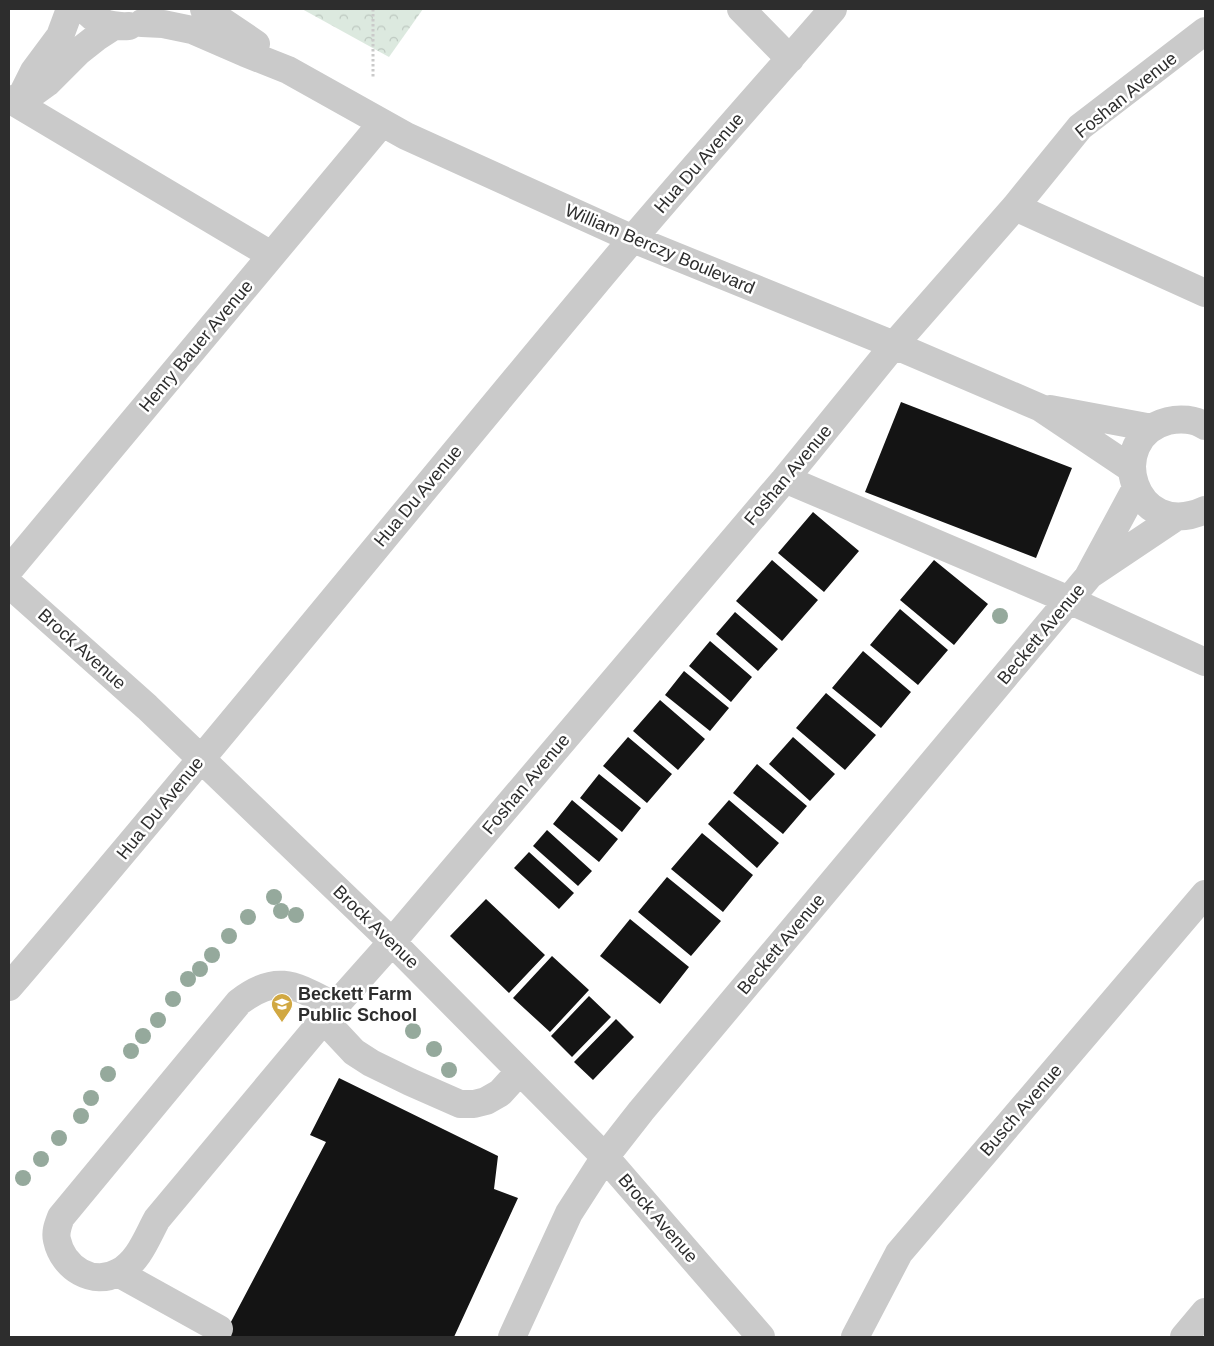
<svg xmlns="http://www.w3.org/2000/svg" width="1214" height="1346" viewBox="0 0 1214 1346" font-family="Arial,sans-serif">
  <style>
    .forest { fill: url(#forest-crowns) }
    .building { fill: #141414 }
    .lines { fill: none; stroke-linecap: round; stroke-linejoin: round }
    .path { stroke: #cacaca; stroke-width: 3; stroke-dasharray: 2.5 2.5; stroke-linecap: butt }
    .minor { stroke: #cacaca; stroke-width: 28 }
    .tree { fill: #95a99c }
    .labels { text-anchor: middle; stroke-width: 5; stroke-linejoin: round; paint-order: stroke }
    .street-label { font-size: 18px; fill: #2d2d2d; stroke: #fff }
    .poi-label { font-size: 18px; font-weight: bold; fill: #2d2d2d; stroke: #fff; text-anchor: start }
  </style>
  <defs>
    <pattern id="forest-crowns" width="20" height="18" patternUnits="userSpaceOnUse" patternTransform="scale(1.25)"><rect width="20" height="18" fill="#dce9df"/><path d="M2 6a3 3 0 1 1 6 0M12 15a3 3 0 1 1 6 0" fill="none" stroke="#bdc8c0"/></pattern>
  </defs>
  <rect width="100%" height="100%" fill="#fff"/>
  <path class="forest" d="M302,9H423L389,57Z"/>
  <path class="building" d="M901,402L1072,468L1036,558L865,492Z
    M813,512L859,551L824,592L778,553Z
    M772,560L818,600L782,641L736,601Z
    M934,560L988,604L954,645L900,600Z
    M900,609L948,650L918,685L870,645Z
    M735,612L778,649L758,671L716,634Z
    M710,641L752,677L731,702L689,666Z
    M863,651L911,692L881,728L832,688Z
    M684,671L729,708L710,731L665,695Z
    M826,693L876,735L845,770L796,728Z
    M660,700L705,739L678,770L633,731Z
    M628,737L672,774L647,803L603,766Z
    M793,737L835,774L810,801L769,764Z
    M757,764L807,806L783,834L733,793Z
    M599,774L641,808L622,832L580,798Z
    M572,800L618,839L599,862L553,824Z
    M729,800L779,843L757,868L708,824Z
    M547,830L592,871L578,886L533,846Z
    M702,833L753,875L723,912L671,869Z
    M529,852L574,893L559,909L514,868Z
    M667,877L721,921L691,956L638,912Z
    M486,899L545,955L509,993L450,936Z
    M630,919L689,967L660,1004L600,956Z
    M552,956L589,990L550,1032L513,998Z
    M589,996L611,1017L572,1057L551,1036Z
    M616,1019L634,1037L593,1080L574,1062Z
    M339,1078L498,1156L494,1189L518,1198L454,1337H304L302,1336L301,1337H223L326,1142L310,1135Z"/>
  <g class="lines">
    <path class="path" d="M373,9V77"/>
    <path class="minor" d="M85,9C96,23 112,27 129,26
      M204,9L256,44
      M741,9L790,59
      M142,23L163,24L192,30L245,53L288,70L406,136L633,239L894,345L1041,408L1132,469
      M21,97L34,71L60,36L70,9
      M9,99L271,255
      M18,104L47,83L78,52L97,37L114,26
      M1015,207L1205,293
      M1050,409L1152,428
      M1205,426C1195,419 1180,418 1168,421C1103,438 1133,543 1205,510
      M785,479L1069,600L1205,662
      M9,570L382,123
      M1091,574L1176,517
      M9,584L147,707L392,942L605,1157L761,1337
      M9,987C207,756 398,519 593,286C671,192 753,101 833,9
      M335,1006C296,986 278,972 239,1002L61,1217C58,1225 55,1232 57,1240C63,1268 93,1287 119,1272C139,1261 147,1237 157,1219L335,1006L392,942L785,479L894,345L1015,207L1080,127L1205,31
      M324,1020L354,1052L371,1063L410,1082L460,1104H474L486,1101L500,1093L520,1071
      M118,1273L219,1329
      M512,1337L569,1213L605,1157L641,1111L1088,577L1136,488
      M855,1337L899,1253L1205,894
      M1184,1337L1205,1312"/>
  </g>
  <g class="tree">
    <circle cx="1000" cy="616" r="8"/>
    <circle cx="274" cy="897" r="8"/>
    <circle cx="281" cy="911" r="8"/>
    <circle cx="296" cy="915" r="8"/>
    <circle cx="248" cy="917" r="8"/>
    <circle cx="229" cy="936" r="8"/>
    <circle cx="212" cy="955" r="8"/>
    <circle cx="200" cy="969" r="8"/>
    <circle cx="188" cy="979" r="8"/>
    <circle cx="173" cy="999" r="8"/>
    <circle cx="158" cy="1020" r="8"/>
    <circle cx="413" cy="1031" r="8"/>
    <circle cx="143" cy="1036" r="8"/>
    <circle cx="434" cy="1049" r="8"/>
    <circle cx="131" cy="1051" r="8"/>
    <circle cx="449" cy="1070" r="8"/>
    <circle cx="108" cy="1074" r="8"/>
    <circle cx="91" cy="1098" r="8"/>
    <circle cx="81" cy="1116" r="8"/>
    <circle cx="59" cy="1138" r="8"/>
    <circle cx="41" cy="1159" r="8"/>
    <circle cx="23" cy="1178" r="8"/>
  </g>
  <defs>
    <g id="school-pin" transform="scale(1.125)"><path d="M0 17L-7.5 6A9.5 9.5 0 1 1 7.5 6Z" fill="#d1a842" stroke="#fff"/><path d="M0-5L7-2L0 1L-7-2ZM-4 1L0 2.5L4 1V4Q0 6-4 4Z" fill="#fff"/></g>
  </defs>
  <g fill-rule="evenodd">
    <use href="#school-pin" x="282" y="1004"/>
  </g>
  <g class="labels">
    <g class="street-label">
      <text transform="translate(1126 95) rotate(-39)" y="6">Foshan Avenue</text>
      <text transform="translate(699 163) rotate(-49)" y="6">Hua Du Avenue</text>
      <text transform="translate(660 249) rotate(23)" y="6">William Berczy Boulevard</text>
      <text transform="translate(196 346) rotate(-50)" y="6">Henry Bauer Avenue</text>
      <text transform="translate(788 475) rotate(-50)" y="6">Foshan Avenue</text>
      <text transform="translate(418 496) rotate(-50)" y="6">Hua Du Avenue</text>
      <text transform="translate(1041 634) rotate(-50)" y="6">Beckett Avenue</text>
      <text transform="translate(82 649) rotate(42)" y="6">Brock Avenue</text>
      <text transform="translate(526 784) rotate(-50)" y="6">Foshan Avenue</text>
      <text transform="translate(160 808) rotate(-51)" y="6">Hua Du Avenue</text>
      <text transform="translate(376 927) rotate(44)" y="6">Brock Avenue</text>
      <text transform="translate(781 944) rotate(-50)" y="6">Beckett Avenue</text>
      <text transform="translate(1021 1110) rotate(-49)" y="6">Busch Avenue</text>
      <text transform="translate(658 1218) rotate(49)" y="6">Brock Avenue</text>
    </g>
    <g class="poi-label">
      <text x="298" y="1000">Beckett Farm<tspan x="298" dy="21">Public School</tspan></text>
    </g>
  </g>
  <rect width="1214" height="1346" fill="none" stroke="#2d2d2d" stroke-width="20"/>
</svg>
